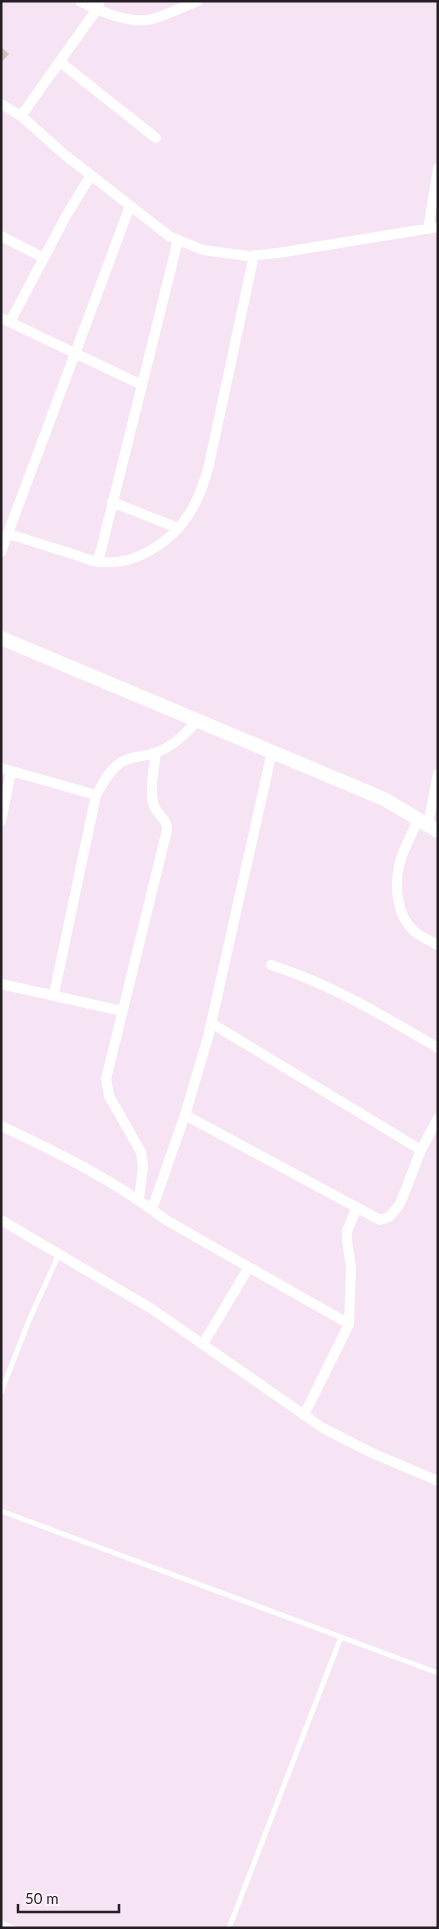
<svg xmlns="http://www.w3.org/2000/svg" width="439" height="1929" viewBox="0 0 439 1929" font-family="Lato,sans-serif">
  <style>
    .building { fill: #d3c5b3 }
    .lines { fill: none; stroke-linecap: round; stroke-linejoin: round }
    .service { stroke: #fff; stroke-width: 5 }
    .minor { stroke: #fff; stroke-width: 10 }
    .tertiary { stroke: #fff; stroke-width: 14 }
  </style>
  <rect width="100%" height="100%" fill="#f6e3f4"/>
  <path class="building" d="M1,47L9,54L1,63Z"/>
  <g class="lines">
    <path class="service" d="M1,1392L30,1318L59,1254
      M1,1511L438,1673
      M1,1923L14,1928
      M229,1928L341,1637"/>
    <path class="minor" d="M80,1C100,11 123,22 146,20C160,19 184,6 198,1
      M60,62L156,138
      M1,104L21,116L65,155L169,236L203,250L248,256L278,253L438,227
      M21,116L97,9L100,1
      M428,229L438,168
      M1,236L44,258
      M1,318L142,385
      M10,322L66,216L91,175
      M112,502L178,528
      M8,534C29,540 49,547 70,553C79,556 90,561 99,562C142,566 182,535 198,497C203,487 206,475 209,465L254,255
      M1,552L130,206
      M98,562L178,240
      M1,768L96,795C103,784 109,770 120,763C130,756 143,757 154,753C172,748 185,734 197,721
      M419,818C413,832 404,847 400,862C394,884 396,915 414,931C421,937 430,941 438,945
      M1,821L11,772
      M428,824L438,774
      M271,965C333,985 382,1015 438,1048
      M1,984L122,1011
      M54,994L96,795
      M211,1023L421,1150
      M185,1115L380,1220L389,1217L400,1204L421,1150L438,1118
      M1,1126C59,1153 115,1181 166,1220L349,1324
      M139,1199L143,1167L141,1152L109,1096L106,1079L167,830C167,818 158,816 154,806C149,791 154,769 156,753
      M152,1209L185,1115L208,1037L272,752
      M1,1220L152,1309L323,1428L370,1452L438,1481
      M203,1344L249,1267
      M304,1415L349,1324L351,1267L347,1241V1231L357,1207"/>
    <path class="tertiary" d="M1,638L384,799L438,831"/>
  </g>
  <rect width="439" height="1929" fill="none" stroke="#251e24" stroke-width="5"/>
  <path d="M18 1904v8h101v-8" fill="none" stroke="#251e24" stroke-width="2.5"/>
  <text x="25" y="1904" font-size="15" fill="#251e24" stroke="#fef3fd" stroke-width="4" paint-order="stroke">50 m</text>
</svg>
